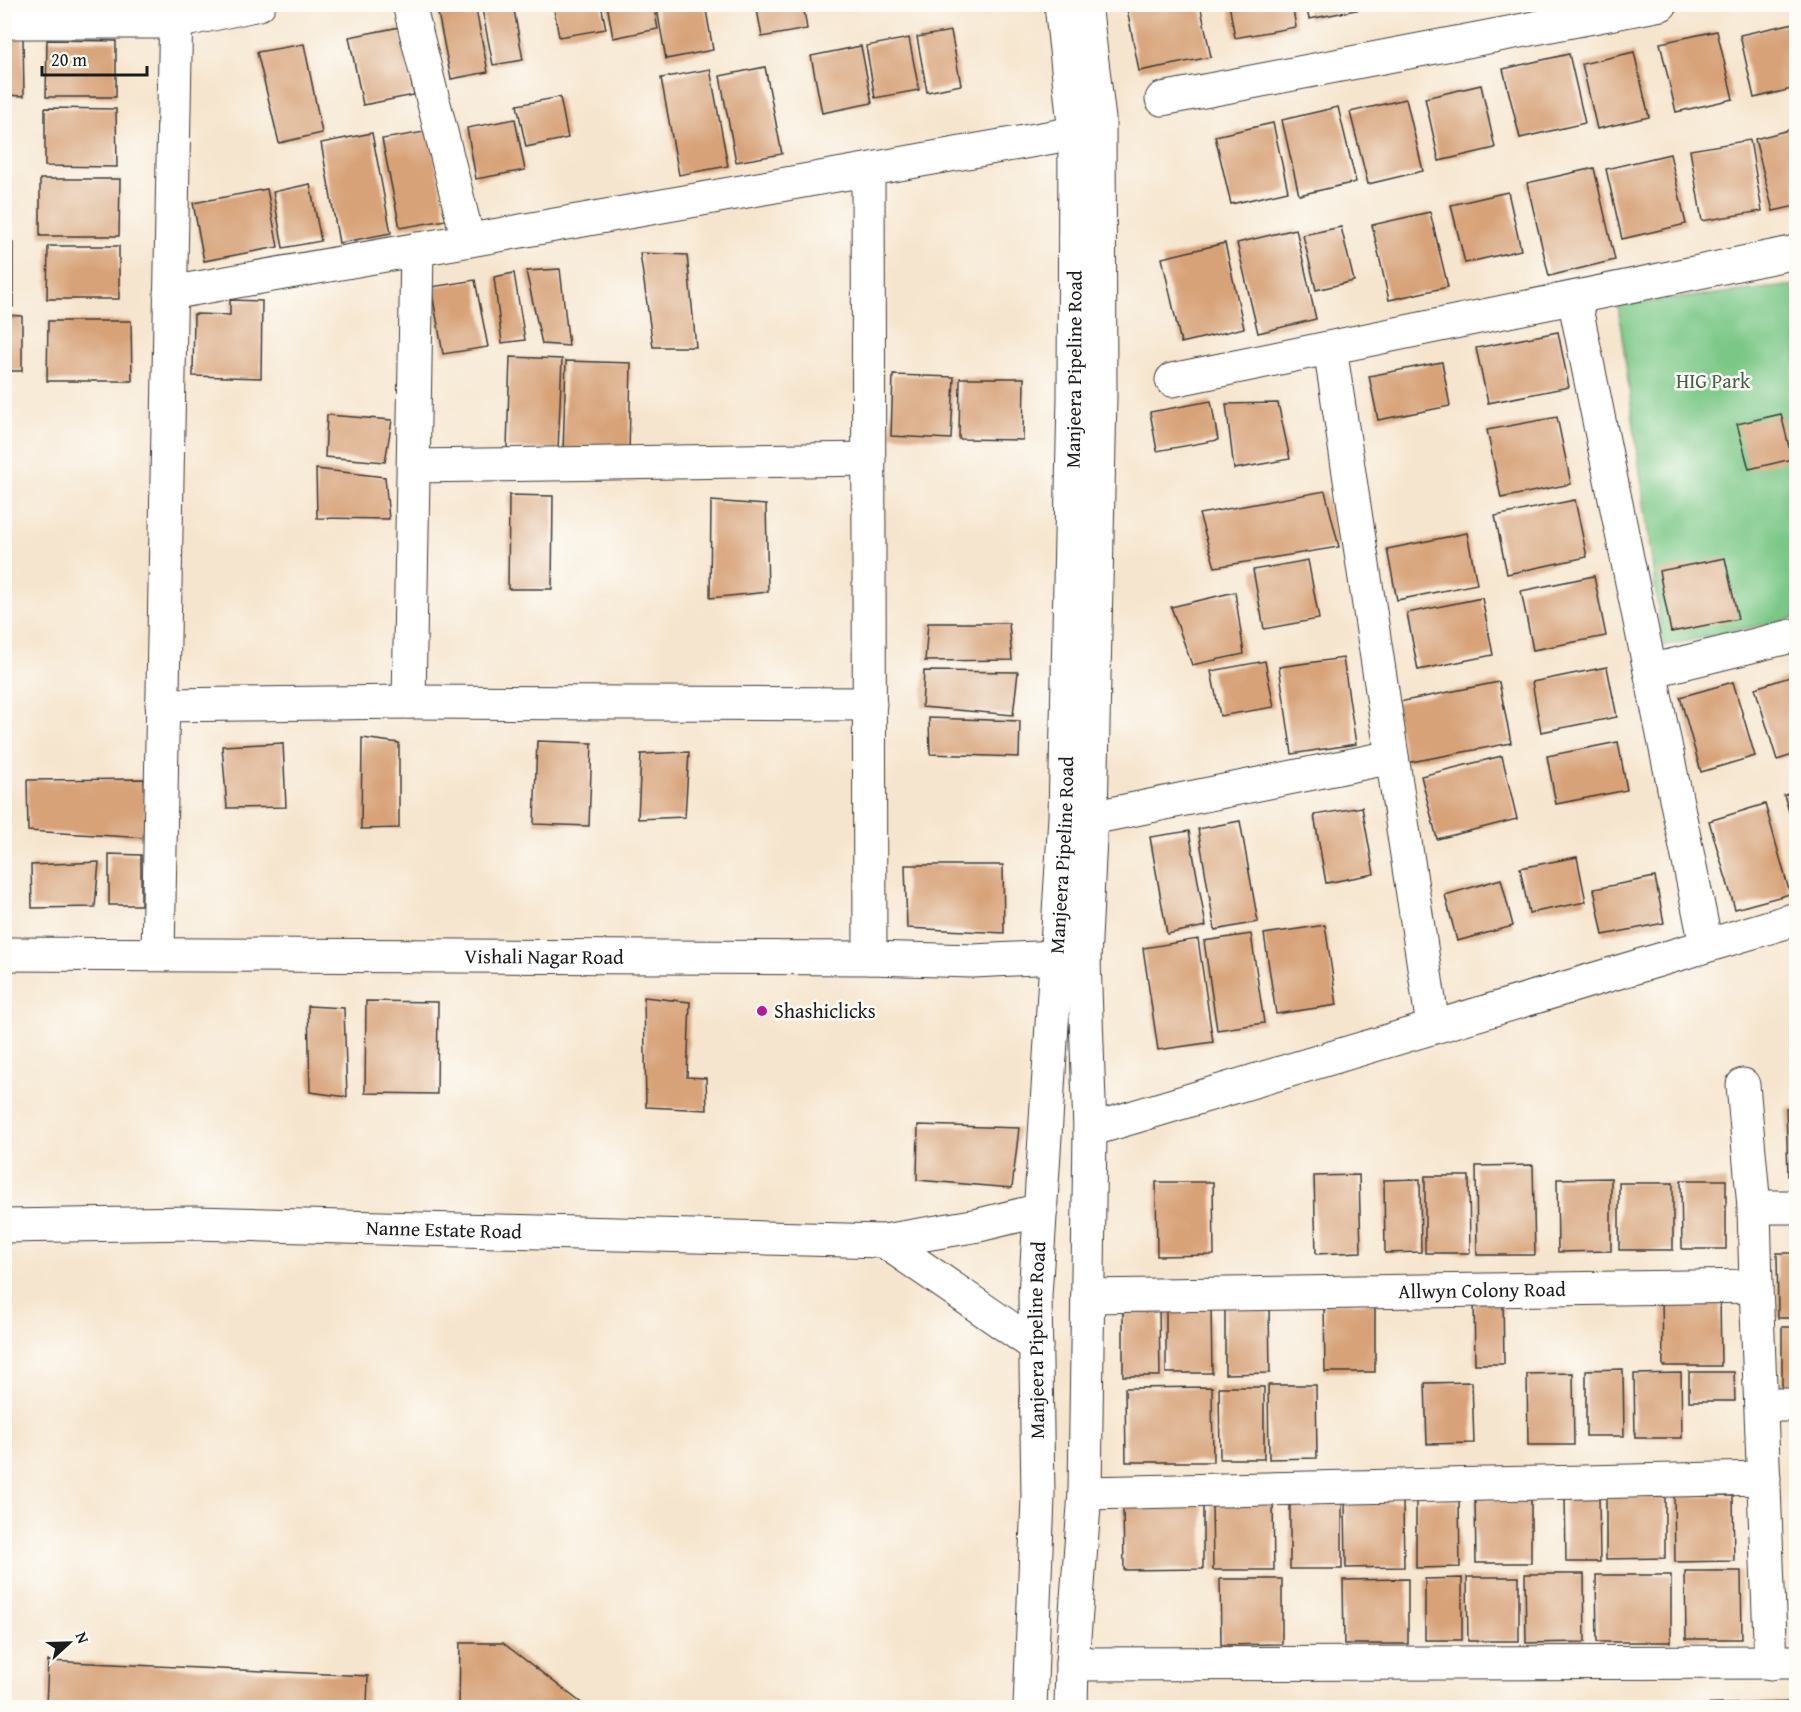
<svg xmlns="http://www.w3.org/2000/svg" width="1801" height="1712" viewBox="0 0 1801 1712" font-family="'Gentium Book Plus',serif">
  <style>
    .green { fill: #7ac786; stroke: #4b7251; stroke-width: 1.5 }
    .building { fill: #d7a278 }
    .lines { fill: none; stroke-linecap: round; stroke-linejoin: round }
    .street-casing { stroke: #3d3a37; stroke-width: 35 }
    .secondary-casing { stroke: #3d3a37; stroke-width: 35 }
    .street { stroke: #fff; stroke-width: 33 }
    .secondary { stroke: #fff; stroke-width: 33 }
    .poi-dot { fill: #b5179e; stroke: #fdfcf7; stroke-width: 2 }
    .labels { text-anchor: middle; stroke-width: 5; stroke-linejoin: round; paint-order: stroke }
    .street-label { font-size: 20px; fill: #1c1c1c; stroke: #fdfcf7 }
    .park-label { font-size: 20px; fill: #426046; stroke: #fdfcf7 }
    .poi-label { font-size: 20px; fill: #1c1c1c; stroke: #fdfcf7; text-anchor: start }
  </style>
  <rect width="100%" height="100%" fill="#fdfcf7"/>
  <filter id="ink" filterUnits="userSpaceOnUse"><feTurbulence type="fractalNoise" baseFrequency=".0167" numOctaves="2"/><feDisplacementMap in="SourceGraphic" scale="12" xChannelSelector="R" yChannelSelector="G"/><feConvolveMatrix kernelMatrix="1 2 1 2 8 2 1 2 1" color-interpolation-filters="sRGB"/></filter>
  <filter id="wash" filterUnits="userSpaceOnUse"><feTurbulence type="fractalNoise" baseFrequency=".008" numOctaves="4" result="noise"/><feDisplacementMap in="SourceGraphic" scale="24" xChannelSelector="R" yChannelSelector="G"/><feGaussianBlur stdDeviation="1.35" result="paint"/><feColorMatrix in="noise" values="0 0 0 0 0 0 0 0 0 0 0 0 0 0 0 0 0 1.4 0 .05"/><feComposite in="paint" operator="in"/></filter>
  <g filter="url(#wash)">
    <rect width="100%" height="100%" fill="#f6e5ce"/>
    <path class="green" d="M1796,285V618L1663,646L1618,305Z"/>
    <g id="blocks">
      <path class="building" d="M456,4H475L488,72L451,79L437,8Z
        M481,4H513L523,60L493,65Z
        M553,4H601L606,29L559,37Z
        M607,4H653L658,29L613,38Z
        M656,4H705L713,50L666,59Z
        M756,4H803L807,29L762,37Z
        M1126,4H1200L1211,57L1139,71Z
        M1229,4H1292L1296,27L1235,38Z
        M1306,4H1377V6L1309,19Z
        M1794,23L1796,32V88L1754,98L1740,35Z
        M400,27L414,95L363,105L349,37Z
        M951,31L961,85L927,92L917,37Z
        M1717,31L1733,99L1676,112L1660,43Z
        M4,37H23L24,96L4,95Z
        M909,38L919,90L875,98L866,46Z
        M47,40L116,41V97H46Z
        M304,44L322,133L279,143L257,52Z
        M861,46L872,103L822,113L811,56Z
        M1634,52L1649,117L1597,129L1582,64Z
        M1569,54L1585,123L1520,138L1503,69Z
        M765,67L782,154L736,162L720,76Z
        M710,69L728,166L679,175L661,78Z
        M1481,85L1495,148L1439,161L1425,98Z
        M560,97L568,138L526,147L517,105Z
        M1406,99L1423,171L1368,184L1350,112Z
        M1338,107L1356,182L1299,195L1282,120Z
        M45,108L116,109L117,167L45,166Z
        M515,119L525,170L476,179L467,128Z
        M1273,123L1288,191L1231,204L1215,136Z
        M1796,128V206L1773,211L1755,139Z
        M430,131L446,220L400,228L382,139Z
        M372,133L391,233L339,243L321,143Z
        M1750,140L1762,211L1702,221L1690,150Z
        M1670,154L1686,224L1622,239L1606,169Z
        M1594,168L1615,260L1549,276L1527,183Z
        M40,179H120L119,236H40Z
        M310,184L321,241L283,248L273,192Z
        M267,189L278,247L204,261L193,203Z
        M1508,192L1521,250L1465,263L1451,205Z
        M1430,212L1448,287L1389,300L1372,225Z
        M1341,227L1354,281L1316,290L1303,235Z
        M1296,229L1316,319L1258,333L1237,243Z
        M4,243H13V307H4Z
        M1225,243L1244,328L1181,343L1162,258Z
        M48,246H119V299H47Z
        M640,253L687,255L696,347H653Z
        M560,269L569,346L542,344L526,271Z
        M514,273L525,340L502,343L494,277Z
        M475,280L488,347L443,354L431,287Z
        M230,300L262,301L261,378L193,376L194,314L230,315Z
        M4,315L22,316V371H4Z
        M48,321H131L132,381H47Z
        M1558,332L1569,387L1488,403L1476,348Z
        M510,357L562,359L558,450L507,448Z
        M566,361L631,363L629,454L563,451Z
        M1442,362L1450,406L1378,420L1369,376Z
        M893,375L954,377L951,439L891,436Z
        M960,378H1024L1023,440L959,439Z
        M1211,401L1218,440L1157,451L1150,412Z
        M1278,403L1290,459L1234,469L1226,404Z
        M1781,414L1792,459L1749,469L1737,424Z
        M327,415L392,420L385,462L325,457Z
        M1557,417L1571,484L1501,498L1487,430Z
        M316,469L385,477L389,519L317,518Z
        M1325,491L1339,547L1215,567L1199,514Z
        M509,495L553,496L552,589H508Z
        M1575,500L1587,557L1507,574L1495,516Z
        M711,501L766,505L768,592L710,598Z
        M1467,533L1477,584L1397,600L1387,549Z
        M1725,558L1738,619L1671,632L1659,571Z
        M1308,560L1319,619L1264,629L1253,570Z
        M1594,576L1606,636L1533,650L1521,591Z
        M1235,592L1244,654L1192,665L1171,607Z
        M1482,598L1493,655L1418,670L1407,613Z
        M928,623H1009L1012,660L925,661Z
        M1343,658L1356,744L1292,754L1279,667Z
        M1265,661L1274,707L1220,716L1211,671Z
        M1607,667L1617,717L1541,732L1532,682Z
        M924,671L1018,672L1013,715L922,707Z
        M1796,675V754L1777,760L1755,688Z
        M1499,682L1511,743L1406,763L1394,703Z
        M1733,682L1755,756L1701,772L1680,697Z
        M929,718L1020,721L1019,757L930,754Z
        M362,738L399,743V828L361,829Z
        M537,741L592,743L589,826L534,824Z
        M1618,742L1627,790L1556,804L1547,756Z
        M283,743L286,807L227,808L222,746Z
        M689,752L685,817L638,819L641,754Z
        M1502,756L1517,819L1437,839L1421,776Z
        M144,779L147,838L28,831L27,780Z
        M1796,792V835L1784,795Z
        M1765,804L1790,894L1735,909L1709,821Z
        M1362,807L1374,874L1326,883L1314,815Z
        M1240,821L1258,922L1215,930L1198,829Z
        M1189,831L1206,926L1167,934L1150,837Z
        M109,854L141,855V905H109Z
        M1577,857L1586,902L1529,913L1520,868Z
        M99,862L95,907L32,908L31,865Z
        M905,865H1003L1004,933L907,928Z
        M1655,877L1664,923L1603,935L1594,889Z
        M1501,879L1513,926L1457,941L1445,895Z
        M1325,925L1337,1005L1276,1014L1264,934Z
        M1251,934L1264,1023L1217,1030L1204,941Z
        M1198,939L1213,1042L1158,1050L1143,948Z
        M644,997L690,1002L687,1077L706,1078L707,1110L646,1107Z
        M366,1001L438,1002L437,1094L365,1093Z
        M308,1006L344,1008L347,1097L310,1092Z
        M1796,1107V1176H1788L1786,1108Z
        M918,1125L1019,1128L1012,1188L917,1180Z
        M1533,1165L1535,1255H1477L1476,1166Z
        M1359,1175L1361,1252L1316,1254L1314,1176Z
        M1425,1176H1469L1470,1253H1425Z
        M1611,1178V1251L1558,1252L1557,1179Z
        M1420,1179L1421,1252L1385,1253L1384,1180Z
        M1681,1180H1726V1249H1682Z
        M1156,1182H1213L1214,1255L1157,1256Z
        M1619,1183H1673V1250H1619Z
        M1777,1253H1796V1318H1778Z
        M1662,1296H1720L1721,1366H1663Z
        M1503,1298L1504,1364H1475L1474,1299Z
        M1324,1303H1375V1372H1325Z
        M1166,1306H1211L1212,1373H1166Z
        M1123,1307H1159L1160,1376H1123Z
        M1225,1307H1269L1270,1373L1225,1374Z
        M1782,1327H1796V1400H1782Z
        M1623,1369L1624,1436H1586V1370Z
        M1689,1372H1734L1735,1401H1689Z
        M1573,1373L1574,1445H1528L1527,1374Z
        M1681,1373L1682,1438H1635L1634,1374Z
        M1472,1382L1474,1443L1427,1444L1425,1383Z
        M1268,1385H1316L1317,1458L1269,1459Z
        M1212,1387L1213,1462H1126L1125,1388Z
        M1219,1387H1264V1459H1220Z
        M1565,1496H1599L1600,1562H1566Z
        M1674,1496H1733L1734,1561L1675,1562Z
        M1606,1497H1665V1558L1606,1559Z
        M1475,1499H1531V1563H1476Z
        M1416,1500H1459L1460,1567L1416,1568Z
        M1273,1501L1274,1570H1213L1212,1502Z
        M1403,1502L1404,1567L1346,1568L1345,1503Z
        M1342,1503V1569H1290V1504Z
        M1123,1504H1203V1569L1124,1570Z
        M1685,1571H1741L1742,1639H1686Z
        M1525,1574H1584L1585,1642L1526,1643Z
        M1596,1575H1671V1642H1597Z
        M1467,1577H1519V1641H1468Z
        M1462,1578V1640H1425V1579Z
        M1220,1579H1282V1644L1221,1645Z
        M1408,1579V1644H1344L1343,1580Z
        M460,1643H503L588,1708H459Z
        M48,1661L368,1676L367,1708H46Z
        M1796,1702V1708H1657V1706Z"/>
    </g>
  </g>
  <g filter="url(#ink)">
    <use href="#blocks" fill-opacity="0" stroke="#3d3a37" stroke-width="1.5"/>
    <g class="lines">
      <g class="street-casing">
        <g id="street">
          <path d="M409,4L468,240"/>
          <path d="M4,22H176L259,4"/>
          <path d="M1162,99L1661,4"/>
          <path d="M868,170L870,958"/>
          <path d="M170,293L1075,133"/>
          <path d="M1574,298L1706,945"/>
          <path d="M1330,348L1433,1026"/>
          <path d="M1172,380L1796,252"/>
          <path d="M414,466L869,459"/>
          <path d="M1650,671L1796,635"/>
          <path d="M409,702L417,249"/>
          <path d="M162,705L409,702L870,704"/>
          <path d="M1091,818L1392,757"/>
          <path id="s1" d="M4,954L870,958L973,961L1057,957L1084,960"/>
          <path d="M158,954L176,4"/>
          <path d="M1743,1085L1754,1207"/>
          <path d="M1090,1130L1796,919"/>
          <path d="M1756,1286L1771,1663"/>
          <path d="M1761,1405H1796"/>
          <path d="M1085,1493L1764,1478"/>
          <path d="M1072,1664L1796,1662"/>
        </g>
      </g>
      <g class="secondary-casing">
        <g id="secondary">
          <path id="s2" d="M4,1226L194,1223L884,1241L979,1225L1041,1210"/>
          <path d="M884,1241L1036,1346"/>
          <path id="s3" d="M1088,1296L1756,1286L1754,1207H1796"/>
          <path id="s4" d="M1030,1708L1038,1497L1035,1296L1065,817L1074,396L1075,133L1061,4"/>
          <path d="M1071,1708L1072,1664L1085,1493L1090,1130L1084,960L1091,818L1100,396L1099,119L1085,4"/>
        </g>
      </g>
      <use href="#street" class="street"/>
      <use href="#secondary" class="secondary"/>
    </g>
  </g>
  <circle class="poi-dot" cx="762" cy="1011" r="6"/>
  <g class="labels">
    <g class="street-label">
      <text dy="7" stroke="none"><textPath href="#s4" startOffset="1340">Manjeera Pipeline Road</textPath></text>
      <text dy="7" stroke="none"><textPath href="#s4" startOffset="854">Manjeera Pipeline Road</textPath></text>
      <text dy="7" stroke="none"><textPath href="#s1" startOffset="540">Vishali Nagar Road</textPath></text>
      <text dy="7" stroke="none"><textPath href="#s2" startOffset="440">Nanne Estate Road</textPath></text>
      <text dy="7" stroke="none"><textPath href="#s3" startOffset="394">Allwyn Colony Road</textPath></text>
      <text dy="7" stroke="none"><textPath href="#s4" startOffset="368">Manjeera Pipeline Road</textPath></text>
    </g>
    <g class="park-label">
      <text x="1713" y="388">HIG Park</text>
    </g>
    <g class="poi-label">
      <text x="774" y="1018">Shashiclicks</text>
    </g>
  </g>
  <rect width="1801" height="1712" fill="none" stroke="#fdfcf7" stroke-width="24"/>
  <g transform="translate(69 1643) rotate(68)" stroke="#fdfcf7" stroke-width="4.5" paint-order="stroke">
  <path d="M0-4.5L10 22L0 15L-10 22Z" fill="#1c1c1c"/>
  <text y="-9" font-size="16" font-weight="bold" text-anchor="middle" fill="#1c1c1c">N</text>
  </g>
  <path d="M42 66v9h105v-9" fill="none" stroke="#1c1c1c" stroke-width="3"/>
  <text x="51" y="66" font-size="18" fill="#1c1c1c" stroke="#fdfcf7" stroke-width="4.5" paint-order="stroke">20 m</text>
</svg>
